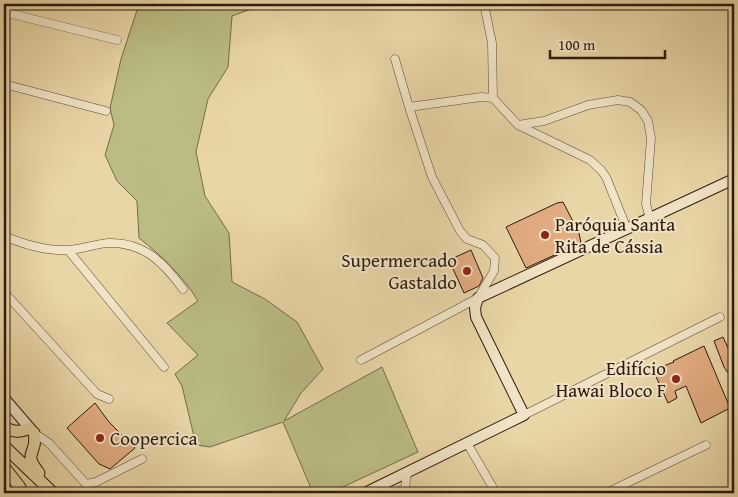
<svg xmlns="http://www.w3.org/2000/svg" width="738" height="497" viewBox="0 0 738 497" font-family="'Gentium Book Plus',serif">
  <style>
    .green { fill: #bbbc84; stroke: #736c49 }
    .building { fill: #e2ac82; stroke: #2b1b0e }
    .lines { fill: none; stroke-linecap: round; stroke-linejoin: round }
    .street-casing { stroke: #5a4a34; stroke-width: 9 }
    .secondary-casing { stroke: #2b1b0e; stroke-width: 12 }
    .primary-casing { stroke: #2b1b0e; stroke-width: 13 }
    .street { stroke: #f1e4c6; stroke-width: 8 }
    .secondary { stroke: #f1e4c6; stroke-width: 10 }
    .primary { stroke: #e9d6a7; stroke-width: 11 }
    .poi-dot { fill: #8f2418; stroke: #f1e4c6; stroke-width: 2 }
    .labels { text-anchor: middle; stroke-width: 4; stroke-linejoin: round; paint-order: stroke }
    .poi-label { font-size: 19px; fill: #2b1b0e; stroke: #f1e4c6; text-anchor: start }
  </style>
  <rect width="100%" height="100%" fill="#e9d6a7"/>
  <filter id="stains"><feTurbulence type="fractalNoise" baseFrequency=".004" numOctaves="4"/><feColorMatrix values="0 0 0 0 .2 0 0 0 0 .09 0 0 0 0 .02 0 0 0 .5 -.17"/></filter>
  <radialGradient id="worn" r=".72"><stop offset=".6" stop-color="#630" stop-opacity="0"/><stop offset="1" stop-color="#630" stop-opacity=".3"/></radialGradient>
  <path class="green" d="M139,4H265L232,16L228,67L208,99L196,152L205,196L229,233L232,282L265,299L297,322L323,369L301,393L284,421L382,367L418,452L330,493H313L283,422L210,447L196,445L182,386L175,374L198,355L167,323L198,301C183,276 162,256 139,238L137,201L117,181L105,155L114,125L110,108L121,59Z"/>
  <path class="building" d="M563,202L579,233L581,243L526,268L506,227L557,203Z
    M471,250L483,278L479,286L464,293L449,260Z
    M723,337L734,361V370L728,373L724,367L714,341Z
    M704,346L730,408L701,423L686,386L675,391L677,398L668,403L653,370L674,362L673,361Z
    M95,403L109,422L135,448L110,469L99,464L67,428Z"/>
  <g class="lines">
    <g class="street-casing">
      <path id="street" d="M484,4L492,43L493,98
        M4,12L117,40
        M4,84L106,111
        M409,107L481,97L493,98L518,125L544,121L588,105L618,100L630,102L641,110L648,121L651,138L646,204L650,219
        M518,125L590,160L601,170L606,177L627,229
        M4,236C23,244 46,251 67,250C81,250 94,244 108,243C144,242 163,262 183,289
        M68,250L164,367
        M4,292L97,394L109,399
        M361,360L478,298L494,271L495,258L483,245L467,239L460,231L432,177L409,107L395,59
        M524,415L720,317
        M34,433L49,443L86,484L96,482L142,459
        M467,443L492,486
        M396,493L405,488L407,473
        M606,493L706,445"/>
    </g>
    <g class="secondary-casing">
      <path id="secondary" d="M4,398L34,433
        M365,493L524,415L476,317L475,308L478,298L734,179"/>
    </g>
    <g class="primary-casing">
      <path id="primary" d="M4,427C13,432 20,433 29,428
        M34,433C39,454 21,451 39,473
        M4,446L53,493
        M4,467L19,486L23,493"/>
    </g>
    <use href="#street" class="street"/>
    <use href="#secondary" class="secondary"/>
    <use href="#primary" class="primary"/>
  </g>
  <g class="poi-dot">
    <circle cx="545" cy="235" r="5"/>
    <circle cx="467" cy="271" r="5"/>
    <circle cx="676" cy="379" r="5"/>
    <circle cx="100" cy="438" r="5"/>
  </g>
  <g class="labels">
    <g class="poi-label">
      <text x="555" y="231">Paróquia Santa<tspan x="555" dy="22">Rita de Cássia</tspan></text>
      <text x="457" y="267" text-anchor="end">Supermercado<tspan x="457" dy="22">Gastaldo</tspan></text>
      <text x="666" y="375" text-anchor="end">Edifício<tspan x="666" dy="22">Hawai Bloco F</tspan></text>
      <text x="110" y="445">Coopercica</text>
    </g>
  </g>
  <rect width="738" height="497" fill="none" stroke="#e9d6a7" stroke-width="20"/>
  <rect x="5" y="5" width="728" height="487" fill="none" stroke="#2b1b0e" stroke-width="2.5"/>
  <rect x="10" y="10" width="718" height="477" fill="none" stroke="#2b1b0e"/>
  <path d="M550 50v8h115v-8" fill="none" stroke="#2b1b0e" stroke-width="2.5"/>
  <text x="558" y="50" font-size="15" fill="#2b1b0e" stroke="#f1e4c6" stroke-width="4" paint-order="stroke">100 m</text>
  <rect width="100%" height="100%" filter="url(#stains)"/>
  <rect width="100%" height="100%" fill="url(#worn)"/>
</svg>
